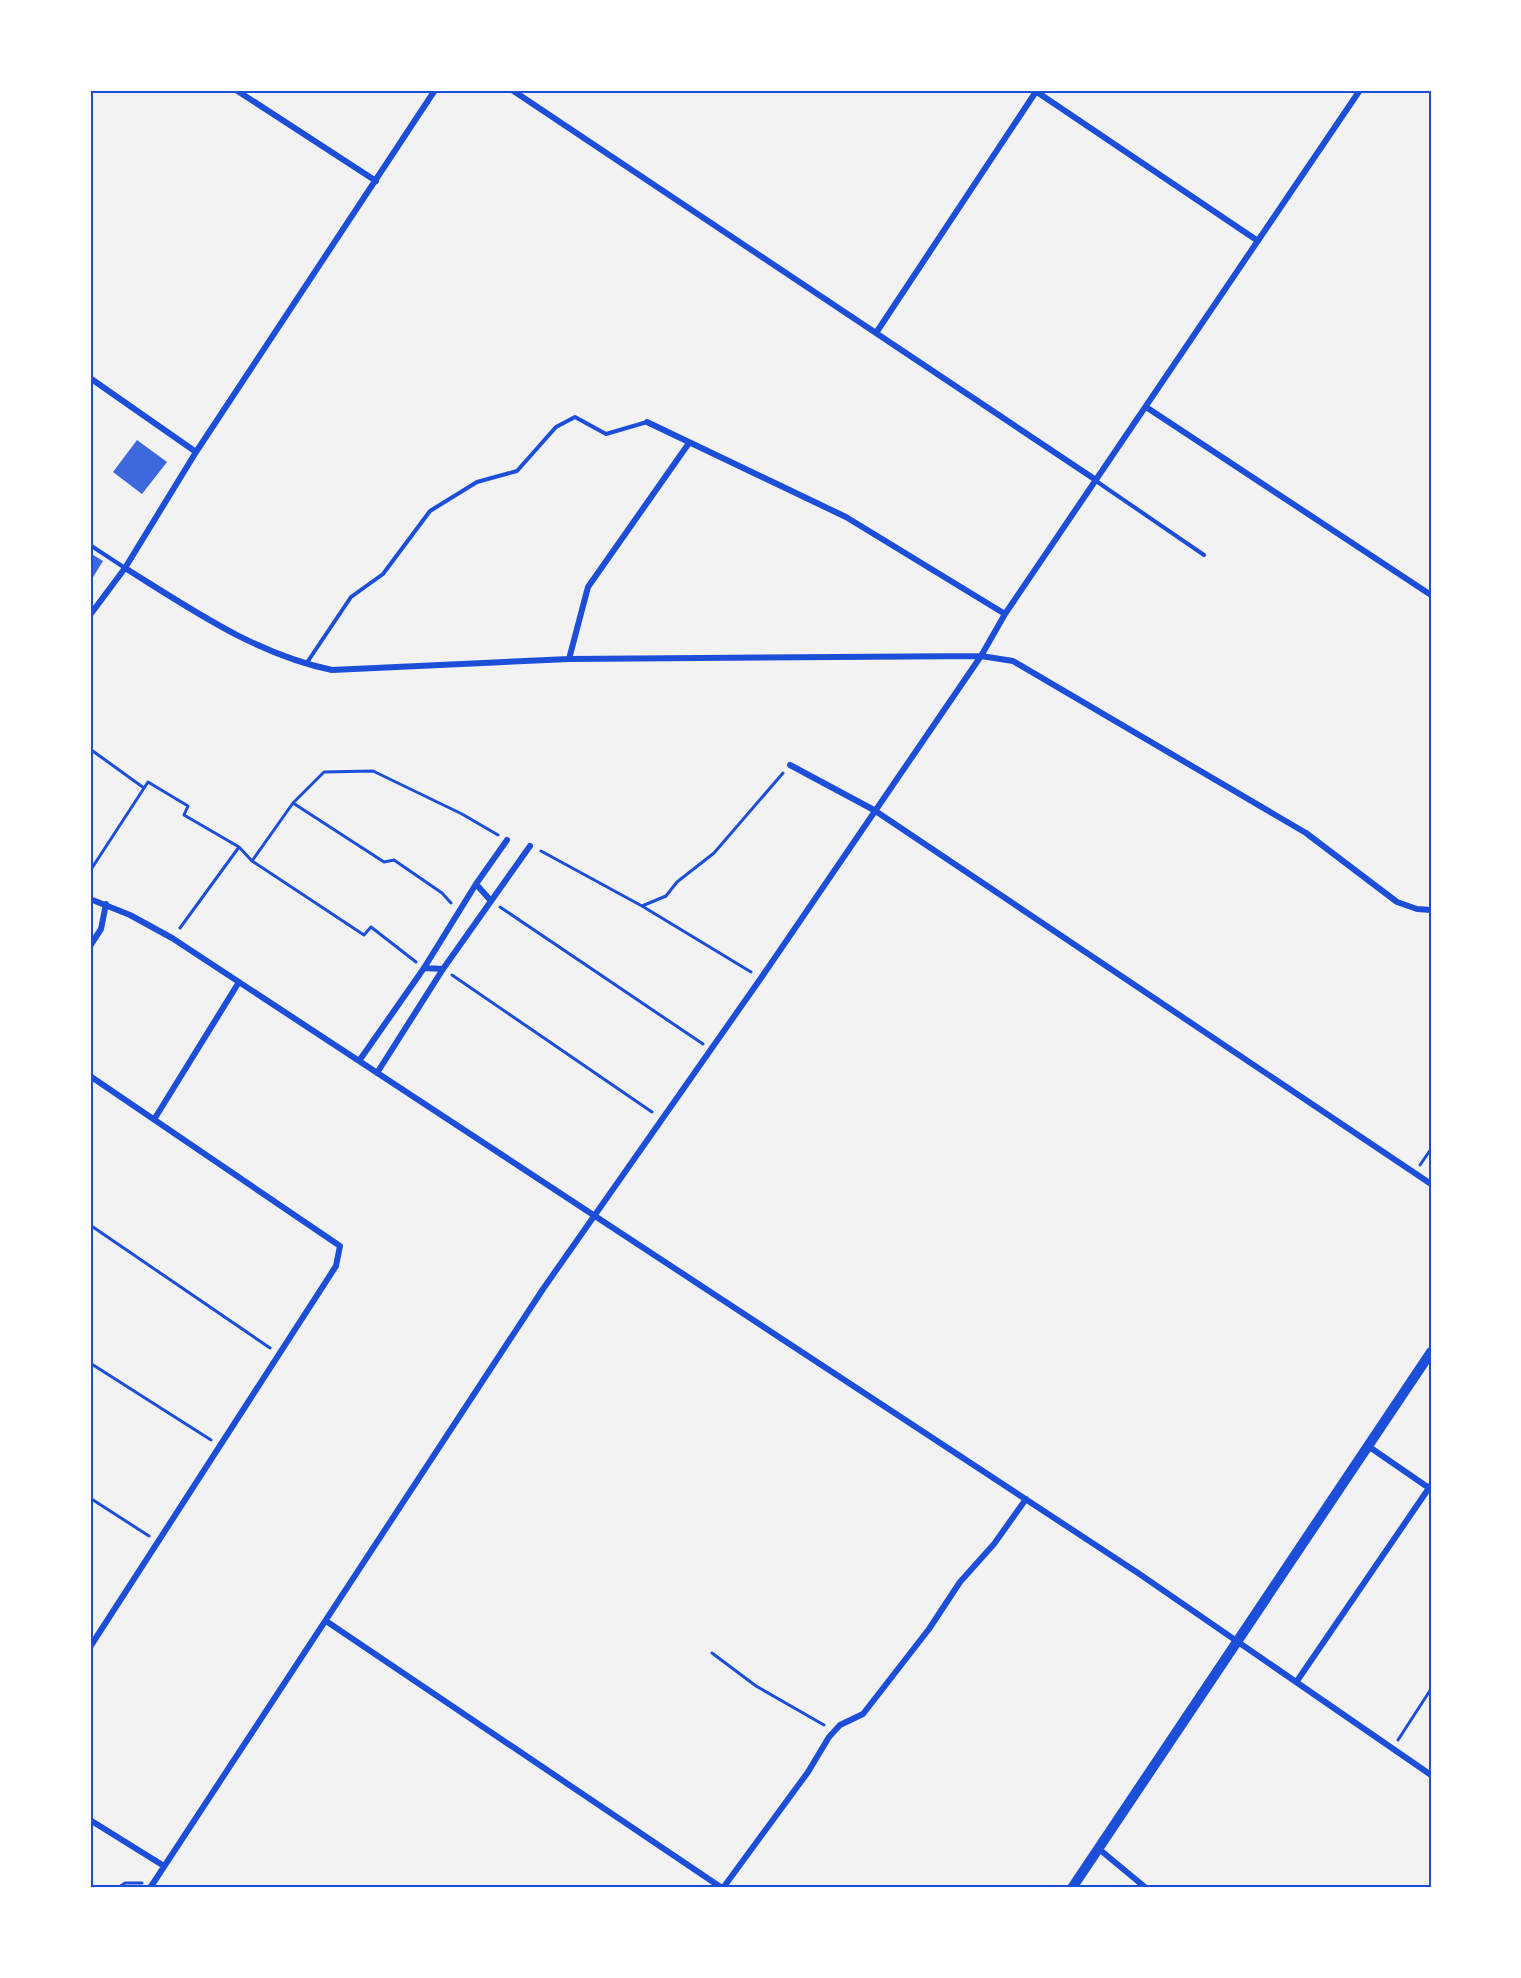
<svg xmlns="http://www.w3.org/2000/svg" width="1521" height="1978" viewBox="0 0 1521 1978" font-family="'DejaVu Sans',sans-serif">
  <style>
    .building { fill: #3d67dc }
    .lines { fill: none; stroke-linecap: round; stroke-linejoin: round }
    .path { stroke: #1d4ed8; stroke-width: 3 }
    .service { stroke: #1d4ed8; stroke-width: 4 }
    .minor { stroke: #1d4ed8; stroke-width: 6 }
    .tertiary { stroke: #1d4ed8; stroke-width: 10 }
    .neatline { fill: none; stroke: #1d4ed8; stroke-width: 2 }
  </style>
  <rect width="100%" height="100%" fill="#f2f2f2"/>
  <path class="building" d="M137,440L167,462L142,494L113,472Z
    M90,553L103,561L90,582Z"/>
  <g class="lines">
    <path class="path" d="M90,749L144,788
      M293,803L384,862L394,860L442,893L451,903
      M541,851L642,906L751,972
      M252,861L293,803L324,772L373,771L462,814L498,835
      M90,871L148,782L188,806L184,815L239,847L252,861L364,935L371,927L416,962
      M642,906L666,896L677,882L714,853L783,773
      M500,907L703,1044
      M180,928L239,847
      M452,975L652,1112
      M1420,1165L1431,1149
      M90,1225L270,1348
      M90,1363L211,1440
      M90,1498L149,1536
      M712,1653L756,1686L824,1725
      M1398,1740L1431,1689
      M118,1888L125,1883H142"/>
    <path class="service" d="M1096,481L1204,555
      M90,545L125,568
      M306,664L351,597L383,574L430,511L477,482L517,471L556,427L575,417L606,434L647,422"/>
    <path class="minor" d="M236,90L376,181
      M512,90L1096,480
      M1034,90L1258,241
      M876,333L1037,90
      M90,378L196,452
      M1146,407L1431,595
      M647,422L846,517L1005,614
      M125,568C191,609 255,654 332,670L569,659L981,656L1013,661L1306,833L1397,902L1417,909L1431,910
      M90,615L125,568L196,452L435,90
      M569,659L588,587L689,443
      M790,765L874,810L1431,1184
      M476,884L491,901
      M90,899L130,915L172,938L1138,1573L1431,1775
      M90,946L101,929L106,904
      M424,968L443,969
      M359,1061L424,968L476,884L507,840
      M377,1073L443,969L530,846
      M90,1076L340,1246L336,1266L90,1647
      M155,1118L239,982
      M1368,1446L1429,1488
      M326,1621L722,1888
      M1297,1681L1431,1485
      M90,1820L164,1866
      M1099,1849L1146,1888
      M150,1888L543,1289L761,978L981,656L1005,614L1360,90
      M723,1888L808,1772L829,1737L840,1725L863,1714L929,1629L960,1582L994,1544L1026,1499"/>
    <path class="tertiary" d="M1072,1888L1431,1352"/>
  </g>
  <rect width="1521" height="1978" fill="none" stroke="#ffffff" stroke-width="183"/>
  <rect x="92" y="92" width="1338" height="1794" class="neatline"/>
</svg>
